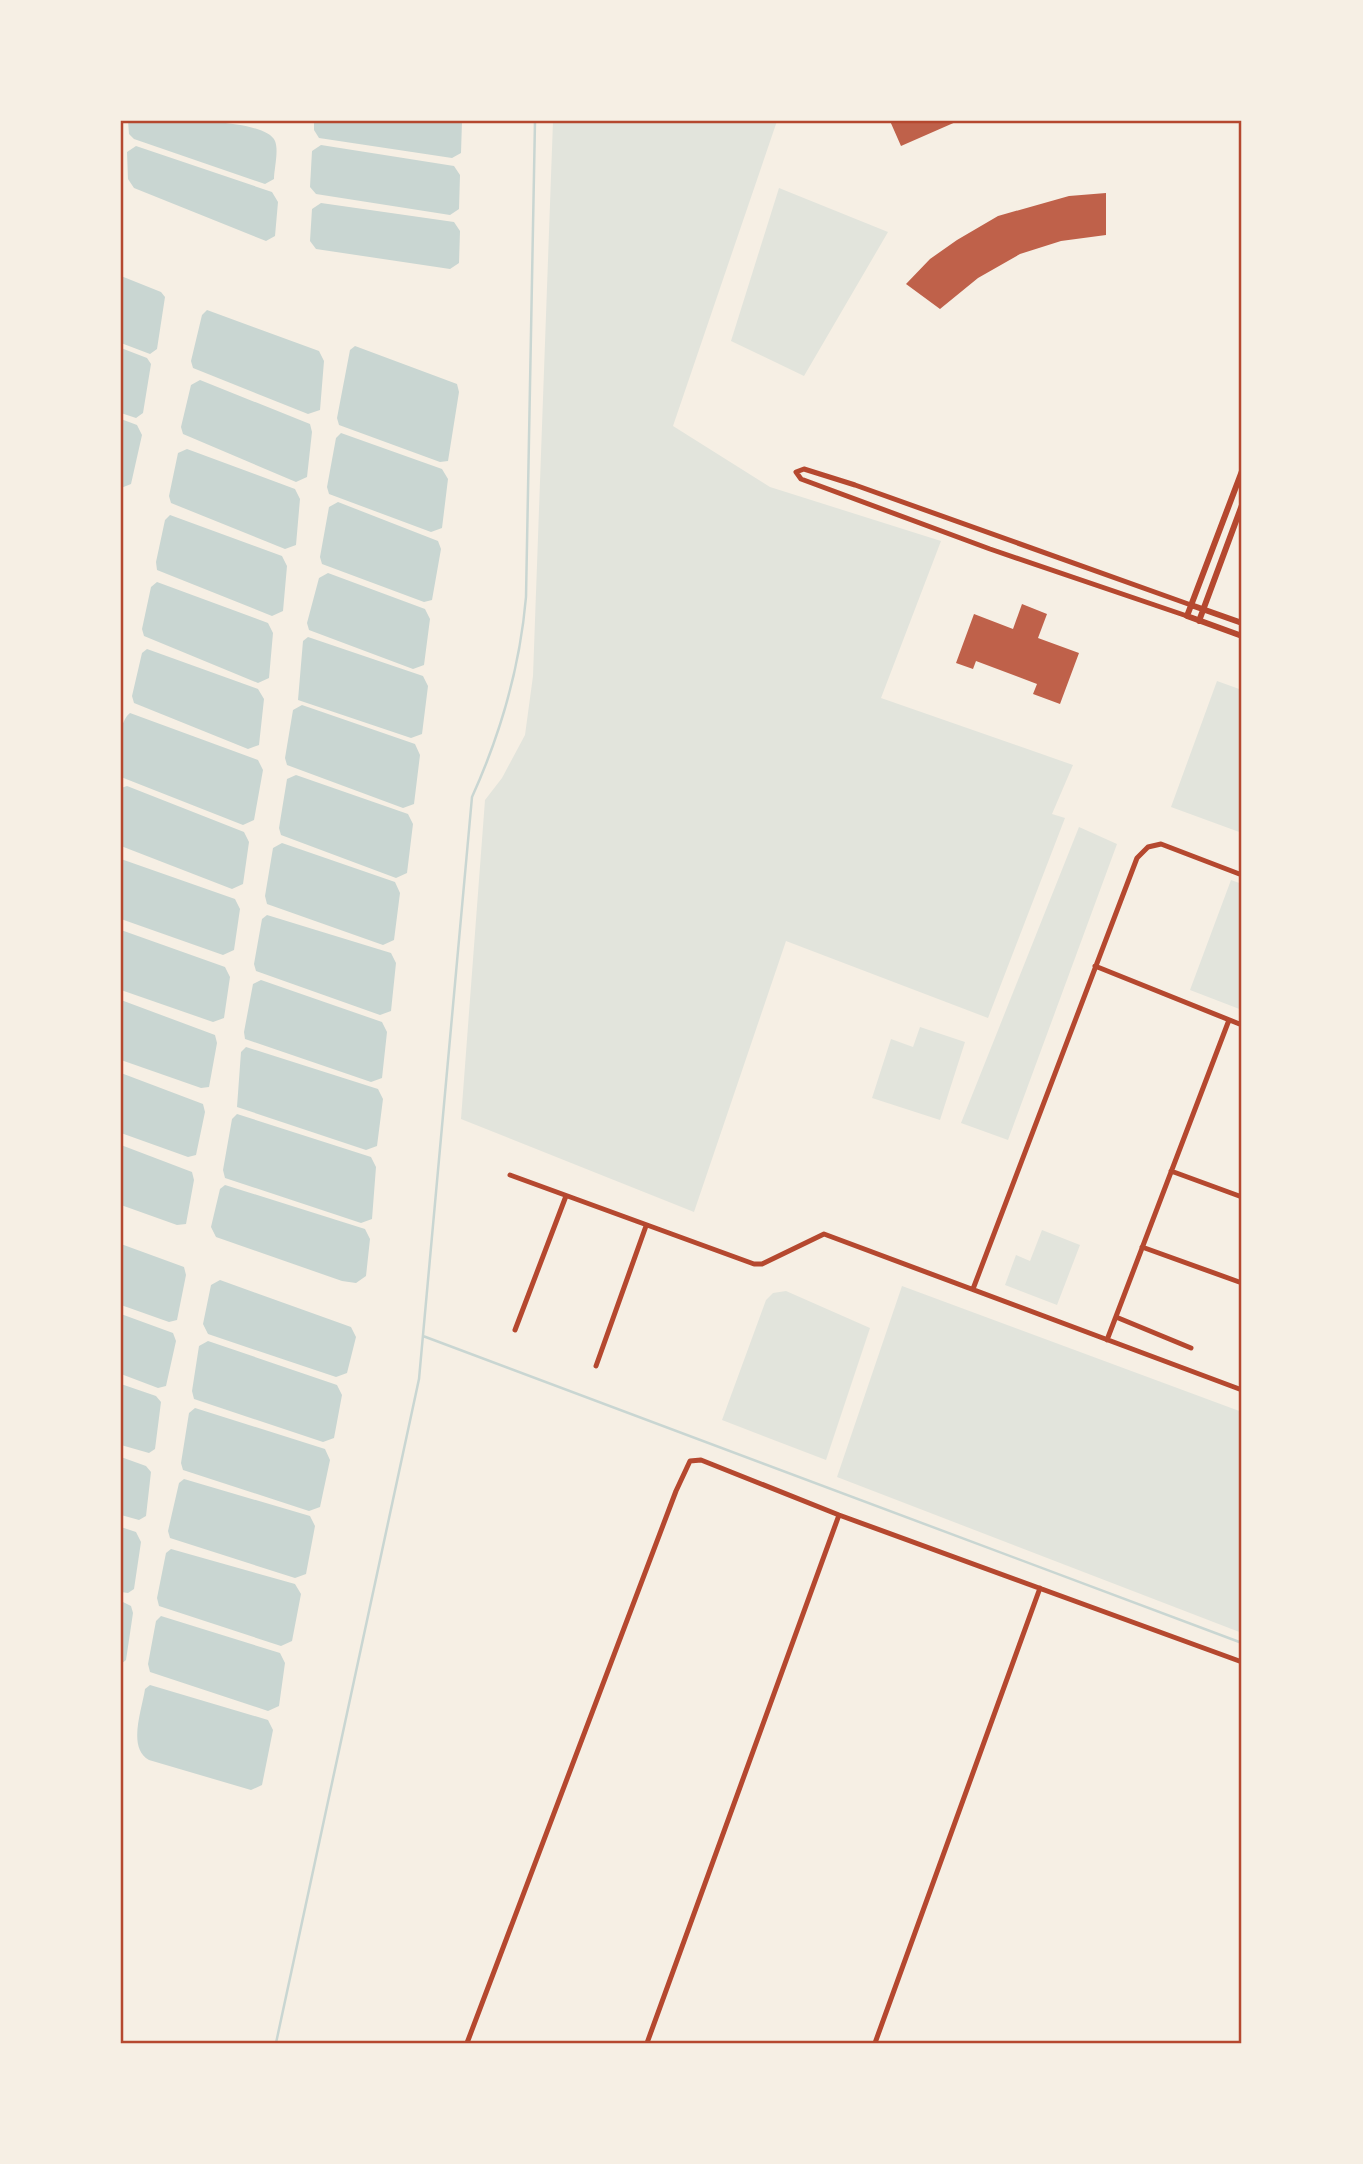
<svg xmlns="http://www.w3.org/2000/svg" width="1363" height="2164" viewBox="0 0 1363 2164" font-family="Lato,sans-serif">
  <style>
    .green { fill: #e2e4dc }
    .water { fill: #c9d6d2 }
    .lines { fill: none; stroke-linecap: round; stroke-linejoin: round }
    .stream { stroke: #c9d6d2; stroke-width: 2.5 }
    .building { fill: #bf614a }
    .minor { stroke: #b5482f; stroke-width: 5 }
    .tertiary { stroke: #b5482f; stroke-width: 6 }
    .neatline { fill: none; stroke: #b5482f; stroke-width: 2.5 }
  </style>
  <rect width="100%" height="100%" fill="#f6efe4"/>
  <path class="green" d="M553,121H777L673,426L770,487L941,541L881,698L1073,765L1052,814L1065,818L988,1018L786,941L694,1212L461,1119L485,800L502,778L525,735L533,676Z
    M779,188L888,232L804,376L731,341Z
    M1217,681L1242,690V833L1171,807Z
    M1079,827L1117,844L1008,1140L961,1123Z
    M1231,880L1242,884V1010L1190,990Z
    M920,1027L965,1042L940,1120L872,1098L891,1039L913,1047Z
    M1042,1230L1080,1245L1057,1305L1005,1285L1016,1255L1030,1261Z
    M902,1286L1242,1412V1633L837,1477Z
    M786,1291L870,1328L826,1460L722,1420L766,1300L773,1293Z"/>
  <path class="water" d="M128,121C154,121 264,116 275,141C279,151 274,169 274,179L265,184L134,139L129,134Z
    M314,121H462L461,153L452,158L319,138L314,130Z
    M321,145L454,166L460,175L459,209L450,215L316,194L310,187L312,151Z
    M136,146L272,192L278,202L275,236L266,241L134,188L128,179L127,152Z
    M321,203L454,222L460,231L459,263L450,269L316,249L310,241L312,209Z
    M121,276L161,292L165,297L157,349L150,354L121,343Z
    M207,310L319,351L324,361L320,410L308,414L193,368L191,361L202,315Z
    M355,346L457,384L459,392L448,461L440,462L339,425L337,418L350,350Z
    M121,348L147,358L151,364L143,413L136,418L121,413Z
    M200,380L310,424L312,432L307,477L296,482L183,434L181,427L191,385Z
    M121,419L137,425L142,435L131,484L121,488Z
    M341,433L442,469L448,479L442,528L431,532L329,494L327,487L336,438Z
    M187,449L295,489L300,499L296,545L285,549L171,503L169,496L178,453Z
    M338,502L438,541L441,549L432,600L424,602L322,564L320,557L329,507Z
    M170,515L282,556L287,566L283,611L272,616L157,570L156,562L165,520Z
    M328,573L425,609L430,619L424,665L413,669L309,630L307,623L319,578Z
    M157,582L268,623L273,633L269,678L258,683L144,636L142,629L151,587Z
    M308,637L423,676L428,686L422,734L411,738L298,700L303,641Z
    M147,649L258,689L264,699L259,745L248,749L134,703L132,696L142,653Z
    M302,705L415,744L420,755L414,804L403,808L287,765L285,758L293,710Z
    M130,713L258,760L263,770L254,820L243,825L121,777C121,759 115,725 130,713Z
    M296,775L408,814L413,824L407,873L396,878L281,835L279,828L287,779Z
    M127,786L244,832L249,842L243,884L232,889L121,846V788Z
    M282,843L395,882L400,893L394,940L383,945L267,904L265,896L273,848Z
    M121,859L235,899L240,909L234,950L223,955L121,919Z
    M267,915L391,953L396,963L391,1011L380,1015L256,971L254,964L262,919Z
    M121,930L225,967L230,977L224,1018L213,1022L121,990Z
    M261,980L382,1022L387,1032L382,1078L371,1082L245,1039L244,1032L253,984Z
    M121,1000L215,1035L217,1043L209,1087L201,1088L121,1060Z
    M246,1047L378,1089L383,1099L377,1146L366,1150L237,1107L241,1052Z
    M121,1073L203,1104L205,1112L196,1155L188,1157L121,1133Z
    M237,1114L371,1157L376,1167L372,1219L361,1223L225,1178L223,1170L232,1119Z
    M121,1145L192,1172L194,1180L186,1224L177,1225L121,1205Z
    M225,1185L365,1229L370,1239L366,1276L356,1283L342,1281L216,1237L211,1227L220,1189Z
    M121,1244L184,1267L186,1275L177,1320L169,1322L121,1305Z
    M220,1280L351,1327L356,1337L347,1373L336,1377L208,1334L203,1324L211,1285Z
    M121,1314L173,1333L176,1341L166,1386L158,1388L121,1374Z
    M208,1341L337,1385L342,1395L334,1438L323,1442L194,1399L192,1391L199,1346Z
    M121,1384L156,1396L161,1402L155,1449L149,1453L121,1445Z
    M195,1408L325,1449L330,1460L320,1507L309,1511L183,1470L181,1463L189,1413Z
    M121,1457L146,1466L151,1472L146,1516L139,1520L121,1515Z
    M184,1479L310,1516L315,1526L306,1574L295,1578L170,1538L168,1531L179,1483Z
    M121,1527L136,1532L141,1542L134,1589L128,1593L121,1592Z
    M171,1549L295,1584L301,1594L292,1641L281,1646L159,1606L157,1598L166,1553Z
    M121,1601L131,1606L133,1613L126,1660L121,1664Z
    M161,1616L280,1653L285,1663L279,1706L268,1711L150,1672L148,1664L156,1621Z
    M150,1685L268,1720L273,1730L262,1785L251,1790L149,1760C127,1748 142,1710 145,1689Z"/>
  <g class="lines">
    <path class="stream" d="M423,1336L1242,1643
      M276,2043L419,1379L472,797C501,733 520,667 526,597L535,121"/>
  </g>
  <path class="building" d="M890,121H958L901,146Z
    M1106,193V235L1061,241L1020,254L978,278L940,309L906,284L930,259L957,240L998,216L1069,196Z
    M1022,604L1047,614L1038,638L1079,653L1060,704L1033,694L1037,684L976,661L973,669L956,663L974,614L1013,629Z"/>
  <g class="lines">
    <path class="minor" d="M1187,616L990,549L801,479L796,472L804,469L855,485L1191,605
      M1095,966L1242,1025
      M1171,1171L1242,1197
      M510,1175L754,1264H762L824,1234L1242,1390
      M1142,1247L1242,1283
      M973,1289L1137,858L1148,847L1161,844L1242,875
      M1116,1317L1191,1348
      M515,1330L566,1196
      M1107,1340L1229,1020
      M596,1366L646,1226
      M467,2043L676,1491L690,1461L701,1460L839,1515L1242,1662
      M647,2043L839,1515
      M875,2043L1040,1588"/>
    <path class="tertiary" d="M1242,471L1187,616L1242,636
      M1191,605L1242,623
      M1199,621L1242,505"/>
  </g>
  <rect width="1363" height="2164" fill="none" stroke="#f6efe4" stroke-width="245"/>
  <rect x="122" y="122" width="1118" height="1920" class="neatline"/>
</svg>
